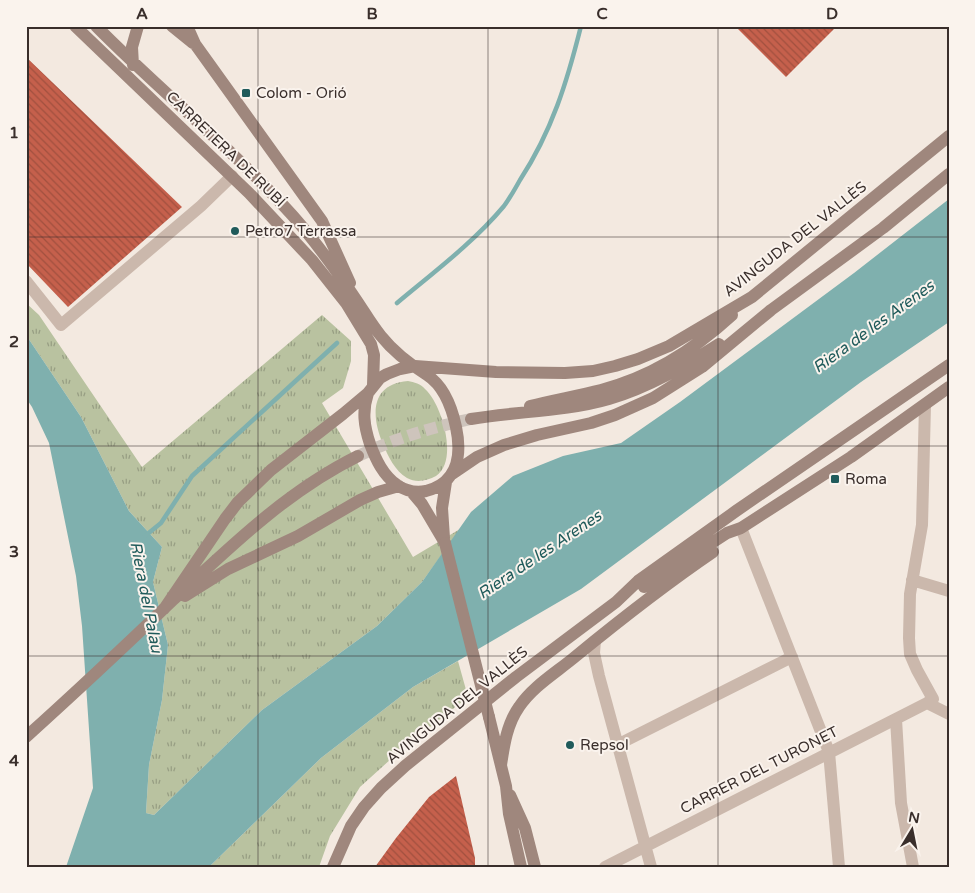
<svg xmlns="http://www.w3.org/2000/svg" width="975" height="893" viewBox="0 0 975 893" font-family="'Varela Round',sans-serif">
  <style>
    .grass { fill: url(#grass-tufts) }
    .water { fill: #7fb0ae }
    .lines { fill: none; stroke-linecap: round; stroke-linejoin: round }
    .stream { stroke: #7fb0ae; stroke-width: 4.5 }
    .building { fill: url(#building-back-hatch) }
    .secondary-tunnel { stroke: #cec4bc; stroke-width: 12; stroke-dasharray: 12 6; stroke-linecap: butt }
    .street { stroke: #cbb8ac; stroke-width: 12 }
    .secondary { stroke: #9f877d; stroke-width: 12 }
    .secondary-bridge { stroke: #9f877d; stroke-width: 12 }
    .grid { fill: none; stroke: #392e2b; stroke-width: 1; stroke-opacity: 0.55 }
    .poi-dot { fill: #205b5b; stroke: #faf3ed; stroke-width: 2 }
    .labels { text-anchor: middle; stroke-width: 4; stroke-linejoin: round; paint-order: stroke }
    .poi-label { font-size: 15px; fill: #392e2b; stroke: #faf3ed; text-anchor: start }
    .street-label { font-size: 15px; fill: #392e2b; stroke: #faf3ed }
    .water-label { font-size: 16px; font-style: italic; fill: #205b5b; stroke: #faf3ed }
    .neatline { fill: none; stroke: #392e2b; stroke-width: 2 }
    .grid-label { font-size: 16px; text-anchor: middle; font-weight: bold; fill: #392e2b }
  </style>
  <defs>
    <pattern id="grass-tufts" width="24" height="20" patternUnits="userSpaceOnUse" patternTransform="scale(1.25)"><rect width="24" height="20" fill="#b9c2a0"/><path d="M3 7l-1-3M5 7V3M7 7l1-3M15 17l-1-3M17 17v-4M19 17l1-3" fill="none" stroke="#979e83"/></pattern>
    <pattern id="building-back-hatch" width="6" height="6" patternUnits="userSpaceOnUse" patternTransform="scale(1.25)"><rect width="6" height="6" fill="#c5604c"/><path d="M-1 5l2 2M0 0l6 6M5-1l2 2" fill="none" stroke="#a1503f"/></pattern>
  </defs>
  <rect width="100%" height="100%" fill="#f3e9e0"/>
  <path class="grass" d="M26,303L39,315L142,467L322,315L351,341V361L343,388L322,403L413,557L460,529L422,582L377,626L262,710L154,815L146,813L149,765L162,700L168,645L153,582L162,547L129,511L81,417L26,335Z
    M408,381C414,382 421,384 425,389C442,404 459,461 436,476C427,481 416,483 407,478C395,471 388,456 383,444C371,416 370,384 408,381Z
    M458,661L468,697L402,749L360,787L330,836L319,867H209L321,758L413,687Z"/>
  <path class="water" d="M949,199V322L861,382L581,589L413,687L321,758L209,867H66L93,788L82,626L76,576L49,443L32,407L26,398V335L81,417L129,511L162,547L153,582L168,645L162,700L149,765L146,813L154,815L262,710L377,626L422,582L471,512L513,476L563,456L621,443L680,402L854,273Z"/>
  <g class="lines">
    <path class="stream" d="M397,303C434,272 473,243 504,206C510,198 515,189 520,180C552,131 567,82 581,26
      M145,536L161,523L192,476L337,343"/>
  </g>
  <path class="building" d="M735,26H837L786,77Z
    M26,57L182,207L68,307L26,263Z
    M456,776L475,858V867H375L396,838L429,797Z"/>
  <g class="lines">
    <path class="secondary-tunnel" d="M358,456C397,438 429,428 471,419"/>
    <path class="street" d="M26,281L61,325L201,206L232,176
      M925,405L922,525L910,594L909,638L910,654L917,670L933,699L927,703L949,714
      M741,528L829,752L839,867
      M912,580L949,591
      M595,641L594,653L599,676L651,867
      M896,719L901,803L913,867
      M617,745L792,657
      M605,867L927,703"/>
    <path class="secondary" d="M75,26L249,193L312,260L346,303L371,344L374,355L373,385
      M96,26C160,91 232,148 293,216C316,242 336,270 355,298C364,311 371,324 381,336C393,351 411,365 427,375C444,386 452,408 456,427C462,455 458,483 426,491C416,493 406,491 397,485C383,475 376,460 370,444C364,426 362,411 368,393
      M172,26L193,43
      M187,26L195,44L322,221L350,283
      M133,65L132,47L138,26
      M530,406C554,400 577,396 601,390C651,377 695,349 732,315
      M471,419C517,411 564,412 609,399C649,387 683,367 719,344
      M452,474L477,457L504,445L537,435L591,423L615,415L653,398L702,367L771,310L883,228L949,174
      M411,491L422,504L445,543
      M444,538L442,508L446,482
      M644,587L727,533L741,528L851,457L949,387
      M185,596L228,569L298,536L360,500L378,492L399,486
      M164,609L225,519L238,502L271,470L343,414L368,393L380,378L387,374L400,369L415,366L496,372L565,373L593,371L615,366L638,359L669,346L752,297L949,136
      M489,717L506,786L509,814L521,867
      M26,737C76,692 125,646 173,600C230,547 287,491 358,456
      M501,765C504,745 507,724 519,707C533,686 557,672 576,656C620,620 666,584 713,552
      M510,795L525,828L535,867
      M333,867L351,826L364,807L381,788L405,766L516,677L616,602L638,581L736,511L949,365"/>
    <path class="secondary-bridge" d="M445,543L489,717"/>
  </g>
  <path class="grid" d="M258,26V867M488,26V867M718,26V867M26,237H949M26,446H949M26,656H949"/>
  <g class="poi-dot">
    <rect x="241" y="88" width="10" height="10" rx="2.5"/>
    <circle cx="235" cy="231" r="5"/>
    <rect x="830" y="474" width="10" height="10" rx="2.5"/>
    <circle cx="570" cy="745" r="5"/>
  </g>
  <g class="labels">
    <g class="poi-label">
      <text x="256" y="98">Colom - Orió</text>
      <text x="245" y="236">Petro7 Terrassa</text>
      <text x="845" y="484">Roma</text>
      <text x="580" y="750">Repsol</text>
    </g>
    <g class="street-label">
      <text transform="translate(226 149) rotate(44)" y="5">CARRETERA DE RUBÍ</text>
      <text transform="translate(795 239) rotate(-38)" y="5">AVINGUDA DEL VALLÈS</text>
      <text transform="translate(457 705) rotate(-39)" y="5">AVINGUDA DEL VALLÈS</text>
      <text transform="translate(759 770) rotate(-27)" y="5">CARRER DEL TURONET</text>
    </g>
    <g class="water-label">
      <text transform="translate(873 326) rotate(-36)" y="6">Riera de les Arenes</text>
      <text transform="translate(539 554) rotate(-34)" y="6">Riera de les Arenes</text>
      <text transform="translate(147 597) rotate(79)" y="6">Riera del Palau</text>
    </g>
  </g>
  <rect width="975" height="893" fill="none" stroke="#faf3ed" stroke-width="55"/>
  <g transform="translate(912 830) rotate(10)" stroke="#faf3ed" stroke-width="4" paint-order="stroke">
  <path d="M0-4L9 19L0 12L-9 19Z" fill="#392e2b"/>
  <text y="-8" font-size="14" font-weight="bold" text-anchor="middle" fill="#392e2b">N</text>
  </g>
  <rect x="28" y="28" width="920" height="838" class="neatline"/>
  <g class="grid-label">
    <text x="142" y="19">A</text>
    <text x="372" y="19">B</text>
    <text x="602" y="19">C</text>
    <text x="832" y="19">D</text>
    <text x="14" y="138">1</text>
    <text x="14" y="347">2</text>
    <text x="14" y="557">3</text>
    <text x="14" y="766">4</text>
  </g>
</svg>
